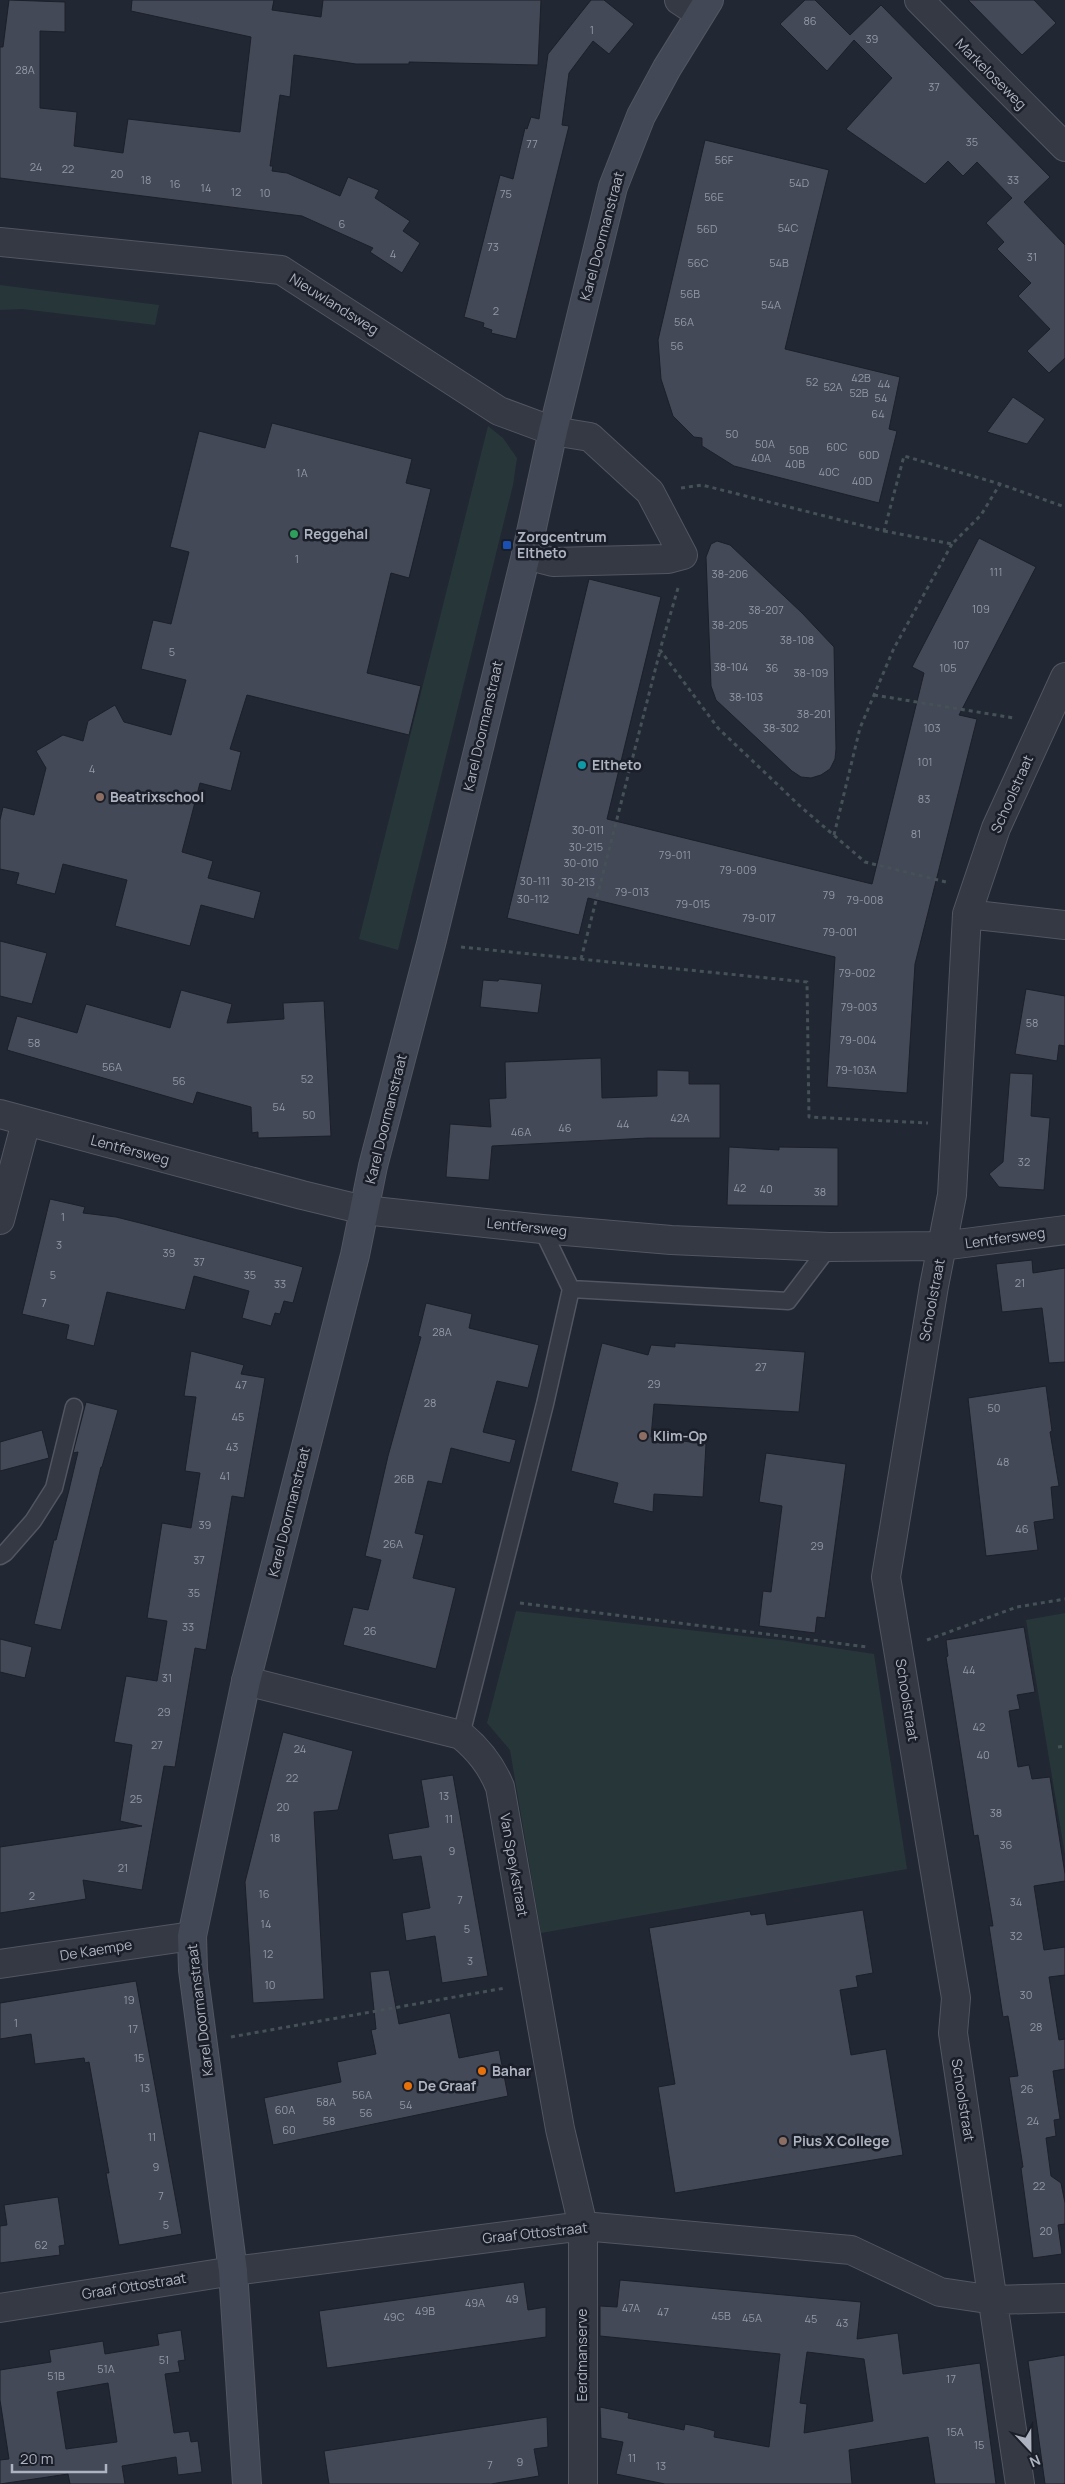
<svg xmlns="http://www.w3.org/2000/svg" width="1065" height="2484" viewBox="0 0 1065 2484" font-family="Manrope,sans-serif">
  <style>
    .green { fill: #273638 }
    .building { fill: #434957; stroke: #1c202a; fill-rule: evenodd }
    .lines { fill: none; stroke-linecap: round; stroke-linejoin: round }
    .service-casing { stroke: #525662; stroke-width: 19 }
    .minor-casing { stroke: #525662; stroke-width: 30 }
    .tertiary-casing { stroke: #525662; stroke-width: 30 }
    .secondary-casing { stroke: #525662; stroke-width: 30 }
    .path { stroke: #455156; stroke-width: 3; stroke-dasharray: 4 4; stroke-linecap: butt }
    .service { stroke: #343944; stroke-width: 16 }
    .minor { stroke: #343944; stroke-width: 28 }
    .tertiary { stroke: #343944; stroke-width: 28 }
    .secondary { stroke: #434856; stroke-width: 28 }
    .leisure-dot { fill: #2e9e5b; stroke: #1a1e28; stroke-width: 2 }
    .transit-dot { fill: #1a4fb4; stroke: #1a1e28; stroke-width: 2 }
    .culture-dot { fill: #0f9aa8; stroke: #1a1e28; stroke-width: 2 }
    .education-dot { fill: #8d6e63; stroke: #1a1e28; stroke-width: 2 }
    .food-dot { fill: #e8710a; stroke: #1a1e28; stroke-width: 2 }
    .labels { text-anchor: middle; stroke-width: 5; stroke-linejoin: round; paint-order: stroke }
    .number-label { font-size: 11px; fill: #9398a6 }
    .street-label { font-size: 14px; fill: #aeb3c1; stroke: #1a1e28 }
    .poi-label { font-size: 14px; font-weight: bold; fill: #aeb3c1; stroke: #1a1e28; text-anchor: start }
  </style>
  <rect width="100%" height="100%" fill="#212733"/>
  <path class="green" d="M0,285L159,305L155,325L22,309L0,310Z
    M488,426L503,438L517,458L513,485L398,950L359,939Z
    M516,1611L781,1640L874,1654L907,1869L541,1933L510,1750L487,1723Z
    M1065,1613V1855L1026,1620Z"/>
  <path class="building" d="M9,0L65,2V32L40,31V108L77,112L74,146L123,153L128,119L240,132L251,37L131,11L132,0H274L272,10L321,17L323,0H541L538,65L409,62V64H356L294,55L290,97L280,95L270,166H273L272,171L287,173L340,196L348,177L379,190L375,198L410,221L403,231L420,243L402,273L370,252L373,248L302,216L0,178V47H3Z
    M591,0H604L634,24L609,54L593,41L569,73L562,125L569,126L516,339L491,333L492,330L483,327L484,323L464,317L500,175L513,179L525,128L527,129L531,117L539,119L548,54Z
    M805,0H815L850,35L881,5L1050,177L1024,202L1065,245V358L1049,373L1027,351L1050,329L1018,296L1031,283L997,249L1004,242L986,223L1012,198L977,162L963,176L948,161L925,184L846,129L892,78L854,40L827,71L780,24Z
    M968,0H1034L1056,23L1022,55Z
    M705,140L829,170L785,349L900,377L889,429L897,431L879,503L734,466L702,446V438L694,437L673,416L661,379L658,340Z
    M1013,397L1045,419L1027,444L987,432Z
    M272,423L412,459L406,483L431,489L409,578L391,573L367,673L421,686L409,735L247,695L230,749L241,752L231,791L200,783L182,852L213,861L208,878L261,892L254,919L201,905L190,946L115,926L127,880L63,864L55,894L16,884L19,873L0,869V820L3,807L34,815L46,768L36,751L63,735L83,741L88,721L115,705L124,722L171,735L186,680L141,669L153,620L171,624L189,552L170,547L199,431L265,448Z
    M979,538L1036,567L959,715L977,719L915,964L907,1093L827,1087L835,957L588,898L579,935L507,918L589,579L661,597L607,819L872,884L924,673L912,667Z
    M717,541L730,545L802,613L834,647L836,749L835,759L830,769L821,775L811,778L801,777L792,771L716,700L711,686L706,557L711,544Z
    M0,941L47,953L32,1004L0,996Z
    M499,979L542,984L538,1013L480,1007L483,980L498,981Z
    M1026,989L1065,996V1046L1059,1045L1057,1061L1015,1054Z
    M181,990L232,1004L227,1023L284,1019L283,1003L324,1001L331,1136L258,1138V1132L252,1133L251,1107L197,1092L193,1104L7,1050L17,1016L77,1033L86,1004L170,1028Z
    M601,1058L602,1098L657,1096V1070L689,1071V1084H720V1138H648L492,1146L489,1180L446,1177L450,1124L491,1127L489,1099L506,1098L505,1062Z
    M1010,1073L1033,1074L1031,1116L1050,1118L1044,1190L999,1187L989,1174L1003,1162Z
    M729,1147L779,1150V1147L838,1148V1206L727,1205Z
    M50,1199L85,1207L83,1213L116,1217L144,1224L303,1267L293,1303L284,1301L280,1314L275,1313L271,1326L242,1318L249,1291L194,1276L185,1310L107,1292L94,1346L66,1339L69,1325L22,1314Z
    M1032,1260L1033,1273L1065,1268V1362L1049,1363L1042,1308L1002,1312L996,1264Z
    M426,1303L472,1314L469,1328L539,1345L528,1388L497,1381L483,1432L516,1440L510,1463L451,1448L442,1484L428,1481L415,1533L424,1535L413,1578L456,1588L436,1669L343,1645L353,1607L368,1610L381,1560L365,1556L388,1456L421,1337L418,1336Z
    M602,1343L648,1355L651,1345L675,1347V1343L805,1352L799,1412L654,1404L651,1437L706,1444L703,1497L654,1494L653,1512L613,1503L618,1483L571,1471Z
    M191,1351L244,1365L241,1374L265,1378L244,1498L232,1496L206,1650L195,1648L175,1767L164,1766L142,1890L83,1880L86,1899L0,1913V1847L142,1826L120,1821L132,1745L114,1742L126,1676L157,1681L167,1621L147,1618L162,1523L191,1528L200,1473L185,1471L196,1397L184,1396Z
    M1046,1386L1052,1431L1050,1432L1059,1486L1051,1487L1054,1519L1034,1522L1038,1550L986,1556L968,1398Z
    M86,1402L118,1410L102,1467H101L61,1630L34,1624L54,1540H56L69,1490L78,1452L73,1453Z
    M42,1430L49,1458L0,1471V1442Z
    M766,1453L846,1464L825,1618L817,1617L815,1633L759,1626L763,1591L771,1592L782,1506L759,1502Z
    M1024,1627L1035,1692L1017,1695L1020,1709L1009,1711L1018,1767L1029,1765L1032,1779L1050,1777L1065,1874V1881L1034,1886L1044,1950L1065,1947V1975L1049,1977L1059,2040L1065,2039V2069L1053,2071L1060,2119L1054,2120L1056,2136L1046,2138L1051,2176L1061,2183L1065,2203V2224L1058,2225L1062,2254L1033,2258L1021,2168L1023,2167L1009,2077L1018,2076L1008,2016L1003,2017L989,1926H993L978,1835L974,1836L946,1657L948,1656L946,1640Z
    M0,1639L32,1647L25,1678L0,1672Z
    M283,1732L353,1751L338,1810L314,1812L324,1999L253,2003L245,1882Z
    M453,1775L488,1976L442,1983L435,1936L406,1941L402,1913L430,1908L421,1856L393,1860L388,1834L429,1827L421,1780Z
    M863,1910L873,1973L856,1976L858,1987L840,1990L851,2055L886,2049L903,2155L675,2193L658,2087L675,2084L649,1928L750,1911L751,1915L765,1913L767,1925Z
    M389,1970L399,2024L450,2013L459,2058L499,2050L508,2096L273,2145L264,2098L341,2082L337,2062L376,2054L371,2030L376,2029L370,1972Z
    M136,1981L182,2234L119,2245L106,2173H109L89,2062L85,2063L84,2058L35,2064L31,2034L0,2039V2003Z
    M58,2197L65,2245L59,2246L60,2255L0,2263V2226L7,2225L4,2205Z
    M620,2280L861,2302L857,2339L898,2333L903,2374L980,2363L996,2484H935L928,2437L849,2450L852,2484H665L616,2474L623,2442L601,2438L600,2407L629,2413L628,2418L684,2430L685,2424L700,2427L715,2431L714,2437L769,2447L780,2354L600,2336V2306L617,2307ZM807,2352L864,2359L873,2421L804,2433L807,2404L800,2403Z
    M524,2282L528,2310L546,2307V2337L327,2368L319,2311Z
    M181,2330L185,2360L178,2361L180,2372L165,2374L174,2433L189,2431L191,2442L198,2441L202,2472L178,2475L176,2457L122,2466L125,2484H70L68,2474L0,2484V2460L9,2459L0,2400V2370L51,2362L49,2350L103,2341L105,2354L159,2345L157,2334ZM108,2383L117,2442L66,2449L57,2392Z
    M1065,2355V2484H1045L1028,2361Z
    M547,2417L548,2447L534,2449L539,2476L491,2484H329L324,2451Z"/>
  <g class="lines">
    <g class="service-casing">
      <path id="service" d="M542,1229L571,1289L788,1301L829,1247
        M0,1556L5,1553L33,1521L54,1488L74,1407
        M461,1735L545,1404L571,1289"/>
    </g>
    <g class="minor-casing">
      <path id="minor" d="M679,0L700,14
        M0,242L281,270L499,411L553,431L590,437L650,492L683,555L668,559L553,562L526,555
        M967,914L1065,925
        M0,1114L302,1195L364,1210L542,1229L671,1240L829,1247L942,1246L1065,1230
        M0,1220L26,1122
        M246,1681L461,1735C479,1750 491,1765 500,1787L560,2129L583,2226V2484
        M0,1964L192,1936
        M0,2308L233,2271L583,2226L851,2250L940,2292L994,2300L1065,2298
        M1020,2484L953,2033L956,1998L886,1577L934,1286L952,1195L967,914L996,828L1065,677"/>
    </g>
    <g class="tertiary-casing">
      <path id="tertiary" d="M919,0L1065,147"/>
    </g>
    <g class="secondary-casing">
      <path id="secondary" d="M247,2484L233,2271L193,1970L192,1936L246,1681L355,1255L373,1166L431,944L526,555L553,431L613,187L641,116L667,68L709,0"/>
    </g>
    <path class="path" d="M681,488L702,485L884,531L904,456L1000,484L1065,507
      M884,531L952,544L981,515L1000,484
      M678,588L660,650L718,728L801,807L865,862L946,882
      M874,695L1014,718
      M834,835L860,728L894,648L952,544
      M461,947L807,982L809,1117L928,1123
      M581,959L660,651
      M520,1603L868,1647
      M927,1640L1017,1607L1065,1599
      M1058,1747L1065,1746
      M231,2037L505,1988"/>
    <use href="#service" class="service"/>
    <use href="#minor" class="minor"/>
    <use href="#tertiary" class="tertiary"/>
    <use href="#secondary" class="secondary"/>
  </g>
  <circle class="leisure-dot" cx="294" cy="534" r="5"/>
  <rect class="transit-dot" x="502" y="540" width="10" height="10" rx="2.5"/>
  <circle class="culture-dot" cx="582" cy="765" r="5"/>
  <g class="education-dot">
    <circle cx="100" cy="797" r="5"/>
    <circle cx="643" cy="1436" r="5"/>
    <circle cx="783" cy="2141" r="5"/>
  </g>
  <g class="food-dot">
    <circle cx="482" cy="2071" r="5"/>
    <circle cx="408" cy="2086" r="5"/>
  </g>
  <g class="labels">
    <g class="number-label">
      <text x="810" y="25">86</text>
      <text x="592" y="34">1</text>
      <text x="872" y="43">39</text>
      <text x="25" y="74">28A</text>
      <text x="934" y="91">37</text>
      <text x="972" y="146">35</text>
      <text x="532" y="148">77</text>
      <text x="724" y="164">56F</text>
      <text x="36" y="171">24</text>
      <text x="68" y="173">22</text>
      <text x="117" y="178">20</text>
      <text x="146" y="184">18</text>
      <text x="1013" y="184">33</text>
      <text x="799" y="187">54D</text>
      <text x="175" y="188">16</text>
      <text x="206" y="192">14</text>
      <text x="236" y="196">12</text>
      <text x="265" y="197">10</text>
      <text x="506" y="198">75</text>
      <text x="714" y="201">56E</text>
      <text x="342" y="228">6</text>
      <text x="788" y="232">54C</text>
      <text x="707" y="233">56D</text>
      <text x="493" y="251">73</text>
      <text x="393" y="258">4</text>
      <text x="1032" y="261">31</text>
      <text x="698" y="267">56C</text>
      <text x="779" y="267">54B</text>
      <text x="690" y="298">56B</text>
      <text x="771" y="309">54A</text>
      <text x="496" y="315">2</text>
      <text x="684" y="326">56A</text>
      <text x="677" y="350">56</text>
      <text x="861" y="382">42B</text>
      <text x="812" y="386">52</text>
      <text x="884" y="388">44</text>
      <text x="833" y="391">52A</text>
      <text x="859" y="397">52B</text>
      <text x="881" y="402">54</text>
      <text x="878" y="418">64</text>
      <text x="732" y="438">50</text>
      <text x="765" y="448">50A</text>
      <text x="837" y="451">60C</text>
      <text x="799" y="454">50B</text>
      <text x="869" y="459">60D</text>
      <text x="761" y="462">40A</text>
      <text x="795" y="468">40B</text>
      <text x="829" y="476">40C</text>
      <text x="302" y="477">1A</text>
      <text x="862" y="485">40D</text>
      <text x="297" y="563">1</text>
      <text x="996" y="576">111</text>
      <text x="730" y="578">38-206</text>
      <text x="981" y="613">109</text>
      <text x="766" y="614">38-207</text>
      <text x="730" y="629">38-205</text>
      <text x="797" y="644">38-108</text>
      <text x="961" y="649">107</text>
      <text x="172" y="656">5</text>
      <text x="731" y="671">38-104</text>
      <text x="772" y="672">36</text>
      <text x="948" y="672">105</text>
      <text x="811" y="677">38-109</text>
      <text x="746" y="701">38-103</text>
      <text x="814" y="718">38-201</text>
      <text x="781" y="732">38-302</text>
      <text x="932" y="732">103</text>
      <text x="925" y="766">101</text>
      <text x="92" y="773">4</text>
      <text x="924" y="803">83</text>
      <text x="588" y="834">30-011</text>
      <text x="916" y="838">81</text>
      <text x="586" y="851">30-215</text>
      <text x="675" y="859">79-011</text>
      <text x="581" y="867">30-010</text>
      <text x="738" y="874">79-009</text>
      <text x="535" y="885">30-111</text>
      <text x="578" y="886">30-213</text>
      <text x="632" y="896">79-013</text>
      <text x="829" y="899">79</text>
      <text x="533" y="903">30-112</text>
      <text x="865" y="904">79-008</text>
      <text x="693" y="908">79-015</text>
      <text x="759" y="922">79-017</text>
      <text x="840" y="936">79-001</text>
      <text x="857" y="977">79-002</text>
      <text x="859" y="1011">79-003</text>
      <text x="1032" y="1027">58</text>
      <text x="858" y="1044">79-004</text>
      <text x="34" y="1047">58</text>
      <text x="112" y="1071">56A</text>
      <text x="856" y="1074">79-103A</text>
      <text x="307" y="1083">52</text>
      <text x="179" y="1085">56</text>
      <text x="279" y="1111">54</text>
      <text x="309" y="1119">50</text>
      <text x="680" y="1122">42A</text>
      <text x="623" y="1128">44</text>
      <text x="565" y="1132">46</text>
      <text x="521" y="1136">46A</text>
      <text x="1024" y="1166">32</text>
      <text x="740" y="1192">42</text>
      <text x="766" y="1193">40</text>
      <text x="820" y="1196">38</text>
      <text x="63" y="1221">1</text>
      <text x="59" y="1249">3</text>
      <text x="169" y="1257">39</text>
      <text x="199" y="1266">37</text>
      <text x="53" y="1279">5</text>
      <text x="250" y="1279">35</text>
      <text x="1020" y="1287">21</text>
      <text x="280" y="1288">33</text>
      <text x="44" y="1307">7</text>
      <text x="442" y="1336">28A</text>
      <text x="761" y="1371">27</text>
      <text x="654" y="1388">29</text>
      <text x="241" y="1389">47</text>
      <text x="430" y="1407">28</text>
      <text x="994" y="1412">50</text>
      <text x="238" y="1421">45</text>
      <text x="232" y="1451">43</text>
      <text x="1003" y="1466">48</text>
      <text x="225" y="1480">41</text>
      <text x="404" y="1483">26B</text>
      <text x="205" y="1529">39</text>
      <text x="1022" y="1533">46</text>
      <text x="393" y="1548">26A</text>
      <text x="817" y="1550">29</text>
      <text x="199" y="1564">37</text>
      <text x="194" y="1597">35</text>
      <text x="188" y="1631">33</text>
      <text x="370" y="1635">26</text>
      <text x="969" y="1674">44</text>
      <text x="167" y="1682">31</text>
      <text x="164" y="1716">29</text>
      <text x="979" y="1731">42</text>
      <text x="157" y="1749">27</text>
      <text x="300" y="1753">24</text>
      <text x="983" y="1759">40</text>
      <text x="292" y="1782">22</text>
      <text x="444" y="1800">13</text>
      <text x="136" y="1803">25</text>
      <text x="283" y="1811">20</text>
      <text x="996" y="1817">38</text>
      <text x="449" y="1823">11</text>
      <text x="275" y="1842">18</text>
      <text x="1006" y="1849">36</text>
      <text x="452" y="1855">9</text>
      <text x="123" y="1872">21</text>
      <text x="264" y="1898">16</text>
      <text x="32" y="1900">2</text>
      <text x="460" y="1904">7</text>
      <text x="1016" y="1906">34</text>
      <text x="266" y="1928">14</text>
      <text x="467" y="1933">5</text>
      <text x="1016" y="1940">32</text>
      <text x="268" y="1958">12</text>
      <text x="470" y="1965">3</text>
      <text x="270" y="1989">10</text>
      <text x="1026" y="1999">30</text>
      <text x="129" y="2004">19</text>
      <text x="16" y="2027">1</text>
      <text x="1036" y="2031">28</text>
      <text x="133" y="2033">17</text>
      <text x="139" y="2062">15</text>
      <text x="145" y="2092">13</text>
      <text x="1027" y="2093">26</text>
      <text x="362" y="2099">56A</text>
      <text x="326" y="2106">58A</text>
      <text x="406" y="2109">54</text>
      <text x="285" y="2114">60A</text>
      <text x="366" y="2117">56</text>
      <text x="329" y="2125">58</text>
      <text x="1033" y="2125">24</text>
      <text x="289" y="2134">60</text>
      <text x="152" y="2141">11</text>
      <text x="156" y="2171">9</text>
      <text x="1039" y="2190">22</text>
      <text x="161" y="2200">7</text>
      <text x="166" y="2229">5</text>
      <text x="1046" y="2235">20</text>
      <text x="41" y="2249">62</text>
      <text x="512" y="2303">49</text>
      <text x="475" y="2307">49A</text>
      <text x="631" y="2312">47A</text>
      <text x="425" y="2315">49B</text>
      <text x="663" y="2316">47</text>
      <text x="721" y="2320">45B</text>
      <text x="394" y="2321">49C</text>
      <text x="752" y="2322">45A</text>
      <text x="811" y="2323">45</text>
      <text x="842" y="2327">43</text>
      <text x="164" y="2364">51</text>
      <text x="106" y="2373">51A</text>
      <text x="56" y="2380">51B</text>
      <text x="951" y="2383">17</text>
      <text x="955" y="2436">15A</text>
      <text x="979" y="2449">15</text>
      <text x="632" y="2462">11</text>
      <text x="520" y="2466">9</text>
      <text x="490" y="2469">7</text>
      <text x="661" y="2470">13</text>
    </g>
    <g class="street-label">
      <text transform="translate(991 74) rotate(45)" y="5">Markeloseweg</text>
      <text transform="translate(602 236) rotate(-75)" y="5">Karel Doormanstraat</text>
      <text transform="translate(334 304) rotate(32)" y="5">Nieuwlandsweg</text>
      <text transform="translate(483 726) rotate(-77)" y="5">Karel Doormanstraat</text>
      <text transform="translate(1012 794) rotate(-66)" y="5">Schoolstraat</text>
      <text transform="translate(386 1119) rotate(-76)" y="5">Karel Doormanstraat</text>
      <text transform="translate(130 1150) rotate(15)" y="5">Lentfersweg</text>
      <text transform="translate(527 1227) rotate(6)" y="5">Lentfersweg</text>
      <text transform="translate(1005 1238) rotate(-8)" y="5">Lentfersweg</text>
      <text transform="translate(932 1300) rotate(-79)" y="5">Schoolstraat</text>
      <text transform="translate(289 1512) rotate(-76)" y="5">Karel Doormanstraat</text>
      <text transform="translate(907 1700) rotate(81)" y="5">Schoolstraat</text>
      <text transform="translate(514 1865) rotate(80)" y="5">Van Speykstraat</text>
      <text transform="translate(96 1950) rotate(-9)" y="5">De Kaempe</text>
      <text transform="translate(200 2010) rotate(-97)" y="5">Karel Doormanstraat</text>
      <text transform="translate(963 2100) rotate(81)" y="5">Schoolstraat</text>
      <text transform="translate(535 2233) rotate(-6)" y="5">Graaf Ottostraat</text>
      <text transform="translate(134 2286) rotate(-9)" y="5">Graaf Ottostraat</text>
      <text transform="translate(582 2355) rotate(-90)" y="5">Eerdmanserve</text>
    </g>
    <g class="poi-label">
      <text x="304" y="539">Reggehal</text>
      <text x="517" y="542">Zorgcentrum<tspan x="517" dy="16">Eltheto</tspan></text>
      <text x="592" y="770">Eltheto</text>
      <text x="110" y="802">Beatrixschool</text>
      <text x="653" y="1441">Klim-Op</text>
      <text x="492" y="2076">Bahar</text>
      <text x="418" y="2091">De Graaf</text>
      <text x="793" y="2146">Pius X College</text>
    </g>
  </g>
  <g transform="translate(1030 2449) rotate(158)" stroke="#1a1e28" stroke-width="4" paint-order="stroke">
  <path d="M0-4L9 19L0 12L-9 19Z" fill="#aeb3c1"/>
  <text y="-8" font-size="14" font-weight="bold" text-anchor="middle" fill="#aeb3c1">N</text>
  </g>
  <path d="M12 2464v8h94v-8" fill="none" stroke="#aeb3c1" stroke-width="2.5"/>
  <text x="20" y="2464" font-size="15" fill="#aeb3c1" stroke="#1a1e28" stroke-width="4" paint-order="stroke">20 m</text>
</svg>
